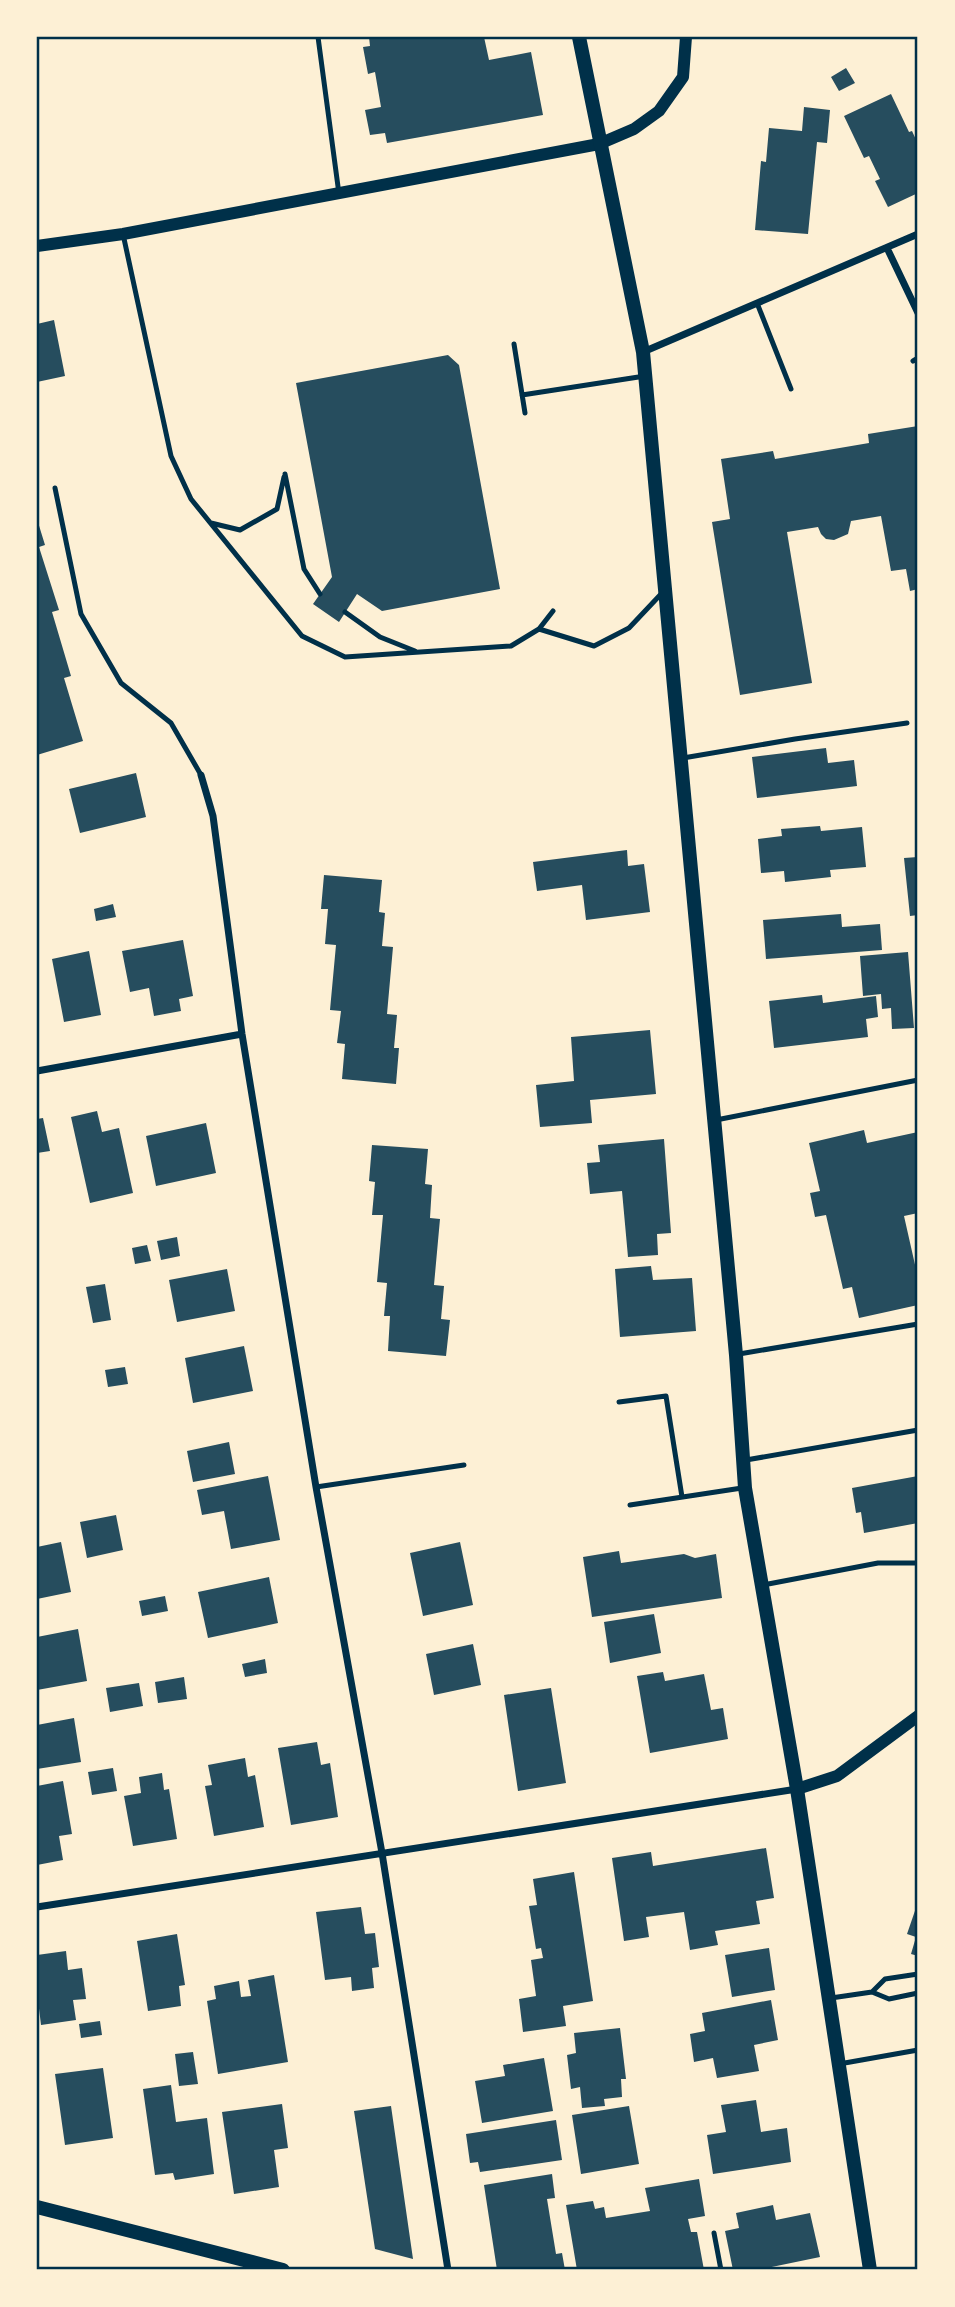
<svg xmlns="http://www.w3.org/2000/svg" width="955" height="2307" viewBox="0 0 955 2307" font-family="'PT Sans Narrow',sans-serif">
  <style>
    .building { fill: #264d5e }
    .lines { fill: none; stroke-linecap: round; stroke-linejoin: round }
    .service { stroke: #003049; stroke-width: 5 }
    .minor { stroke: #003049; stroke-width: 7 }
    .tertiary { stroke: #003049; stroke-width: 12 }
    .secondary { stroke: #003049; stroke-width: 14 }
    .neatline { fill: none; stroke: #003049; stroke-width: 2.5 }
  </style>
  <rect width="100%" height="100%" fill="#fdf0d5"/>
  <path class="building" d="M369,37H484L489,60L531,52L543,115L387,143L385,133L370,135L365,110L381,107L375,72L368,74L363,47L370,46Z
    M846,68L855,83L839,91L831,77Z
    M891,94L909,132L912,131L918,144V193L888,207L875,181L880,179L869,156L864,158L844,116Z
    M804,107L830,110L827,143L817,142L808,234L755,230L761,161L766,162L769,128L802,131Z
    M54,320L65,376L37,382V324Z
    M448,355L459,365L500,589L382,611L357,594L339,622L313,604L332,577L296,383Z
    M918,426V589L910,591L906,569L891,571L881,516L851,521L848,534L834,540L826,539L821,534L818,527L787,532L812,683L740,695L712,522L730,519L721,459L773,451L775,459L869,443L868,434Z
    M37,519L45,545L39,547L59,610L52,612L71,676L64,678L83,741L37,755Z
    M826,748L828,763L854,760L857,786L757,798L752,757Z
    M136,773L146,817L80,833L69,789Z
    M820,826L821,831L862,827L866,867L830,870L831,877L785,882L784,871L761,873L758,839L782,836L781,829Z
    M627,850L628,866L644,864L650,912L586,920L582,885L537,891L533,862Z
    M918,857V915L910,916L904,858Z
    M324,875L382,880L379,912L385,913L382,946L393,947L387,1014L397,1015L394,1048H399L396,1084L342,1079L345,1044L337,1043L341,1011L330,1010L336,945L325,944L328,909H321Z
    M113,904L116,917L96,921L94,909Z
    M841,914L842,927L880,924L882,950L766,959L763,920Z
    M183,940L193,996L179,999L181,1011L154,1016L149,988L130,992L122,951Z
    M89,951L101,1015L64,1022L52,959Z
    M908,952L914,1028L892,1029L891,1008L882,1009L881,994L863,996L860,956Z
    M822,995L823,1003L876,996L878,1017L866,1019L868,1037L774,1048L769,1001Z
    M650,1030L656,1094L590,1100L592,1123L540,1127L536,1085L574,1081L571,1037Z
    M97,1111L102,1132L119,1128L133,1193L90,1203L71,1117Z
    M43,1118L50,1151L37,1153V1119Z
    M206,1123L216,1173L156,1186L146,1136Z
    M864,1130L867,1143L918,1132V1174L915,1175L918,1190V1213L904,1216L918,1278V1305L859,1318L852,1287L843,1289L826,1215L815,1217L810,1193L820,1191L809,1143Z
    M664,1139L671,1233L657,1234L658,1255L628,1257L622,1191L590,1194L587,1163L600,1162L598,1145Z
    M372,1145L428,1149L425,1184L432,1185L430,1218L440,1219L434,1285L444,1286L441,1319L450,1320L446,1356L388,1351L390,1316H384L387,1283L377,1282L383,1215H372L375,1182L369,1181Z
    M177,1237L180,1256L161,1260L157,1241Z
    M147,1245L151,1261L135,1264L132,1248Z
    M651,1266L653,1280L692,1278L696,1331L620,1337L615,1269Z
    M227,1269L235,1311L177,1322L169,1280Z
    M105,1284L111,1320L93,1323L86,1287Z
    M244,1346L253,1391L193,1403L185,1358Z
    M125,1367L128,1384L108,1387L105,1370Z
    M229,1442L235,1474L193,1482L187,1451Z
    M268,1476L280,1540L231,1549L224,1511L202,1515L197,1490Z
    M918,1476V1523L864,1533L861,1512L856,1513L852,1488Z
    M116,1515L123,1550L87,1558L80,1522Z
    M61,1542L71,1592L37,1599V1547Z
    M460,1542L473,1605L423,1616L410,1553Z
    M619,1551L621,1563L684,1554L695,1558L716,1554L722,1598L592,1617L583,1557Z
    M269,1577L278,1623L208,1638L198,1592Z
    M165,1596L168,1611L142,1616L139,1601Z
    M654,1614L661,1653L610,1663L604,1622Z
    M78,1629L87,1681L37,1690V1637Z
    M473,1644L481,1685L434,1695L426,1654Z
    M265,1659L267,1673L245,1677L242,1664Z
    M663,1672L665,1681L704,1674L711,1710L723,1708L728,1739L650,1753L637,1676Z
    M184,1677L187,1699L158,1703L155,1682Z
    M139,1683L143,1706L110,1712L106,1688Z
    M551,1688L566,1783L518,1791L504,1695Z
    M74,1718L81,1762L37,1769V1725Z
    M317,1742L321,1765L330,1763L338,1817L291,1825L278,1748Z
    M245,1758L248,1777L255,1775L264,1827L214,1836L205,1786L212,1785L208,1765Z
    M113,1768L117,1791L92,1795L88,1772Z
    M162,1773L164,1790L169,1789L177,1839L133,1846L124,1796L141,1793L139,1777Z
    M63,1781L72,1834L59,1836L63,1860L37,1865V1786Z
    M766,1848L774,1898L756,1901L760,1924L715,1931L718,1945L690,1950L684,1912L646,1917L649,1937L624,1941L612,1858L651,1852L653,1866Z
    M574,1872L593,2001L563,2006L566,2026L523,2032L519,1999L536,1996L531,1960L543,1958L541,1948L536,1949L529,1906L537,1905L533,1879Z
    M918,1902V1956L911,1954L916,1937L907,1934Z
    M361,1907L365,1934L375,1933L379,1967L372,1968L374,1988L352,1991L351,1977L325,1980L316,1912Z
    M177,1934L185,1985L179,1986L181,2006L148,2011L137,1941Z
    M769,1948L775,1990L732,1997L725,1955Z
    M66,1951L68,1970L82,1968L86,1999L73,2000L76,2020L41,2025L37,1992V1955Z
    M274,1975L288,2062L218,2074L207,2001L216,1999L214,1986L239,1981L241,1997L251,1996L248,1980Z
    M771,2000L778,2040L754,2045L759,2071L717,2078L713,2058L694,2062L690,2034L705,2031L702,2013Z
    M100,2021L102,2035L81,2038L79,2024Z
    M620,2028L626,2079H621L622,2097L604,2099L605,2106L582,2108L580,2087L571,2089L567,2055L576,2053L574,2033Z
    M193,2052L198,2084L179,2086L175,2054Z
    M544,2058L553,2111L482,2123L475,2081L505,2076L503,2065Z
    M103,2068L113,2138L65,2145L55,2074Z
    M171,2085L176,2122L207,2118L214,2174L175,2180L173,2173L155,2175L143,2089Z
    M756,2100L761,2132L787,2128L791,2162L713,2174L707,2135L726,2132L721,2105Z
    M282,2104L288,2148L274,2150L279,2187L234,2194L222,2112Z
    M391,2106L413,2259L375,2249L354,2111Z
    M629,2106L639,2164L581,2174L572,2115Z
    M556,2120L562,2160L480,2172L478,2162L470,2163L466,2134Z
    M552,2174L555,2198L547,2199L556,2254L562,2253L565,2270H497L484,2185Z
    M699,2179L705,2216L688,2219L691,2232H697L704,2270H577L566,2205L593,2201L595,2209L604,2207L606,2218L650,2211L645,2188Z
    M773,2205L776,2220L810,2213L820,2257L757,2270H733L725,2231L739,2228L736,2213Z"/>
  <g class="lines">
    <path class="service" d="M318,37L339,194
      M123,234L171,456L191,499L302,636L345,657L511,646L539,629L553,611
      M757,303L791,389
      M514,344L525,413
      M913,361L918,358
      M522,395L645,376
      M285,474L304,569L320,594
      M55,488L81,614L121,683L171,723L201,775
      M211,523L240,530L277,509L284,477
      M345,612L380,637L415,651
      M539,629L594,646L629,628L662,593
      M683,758L795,739L907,723
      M716,1120L918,1080
      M739,1354L918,1324
      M619,1402L666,1396L682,1497
      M746,1460L918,1430
      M316,1487L464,1465
      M630,1505L742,1488
      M763,1585L878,1563H918
      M872,1992L885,1979L918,1974
      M831,1998L872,1992L889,1999L918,1993
      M839,2064L918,2050
      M714,2233L721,2270"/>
    <path class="minor" d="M887,248L918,313
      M643,352L918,234
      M201,775L213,816L242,1034L316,1487L382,1853L448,2270
      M37,1071L242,1034
      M37,1907L797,1789"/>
    <path class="tertiary" d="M37,246L123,234L599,144L634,129L659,111L683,77L686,37
      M797,1789L837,1776L918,1716"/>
    <path class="secondary" d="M579,37L643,352L736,1355L745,1488L797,1789L870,2270
      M37,2207L283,2270"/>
  </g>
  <rect width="955" height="2307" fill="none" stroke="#fdf0d5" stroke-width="77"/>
  <rect x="38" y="38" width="878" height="2230" class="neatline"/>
</svg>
